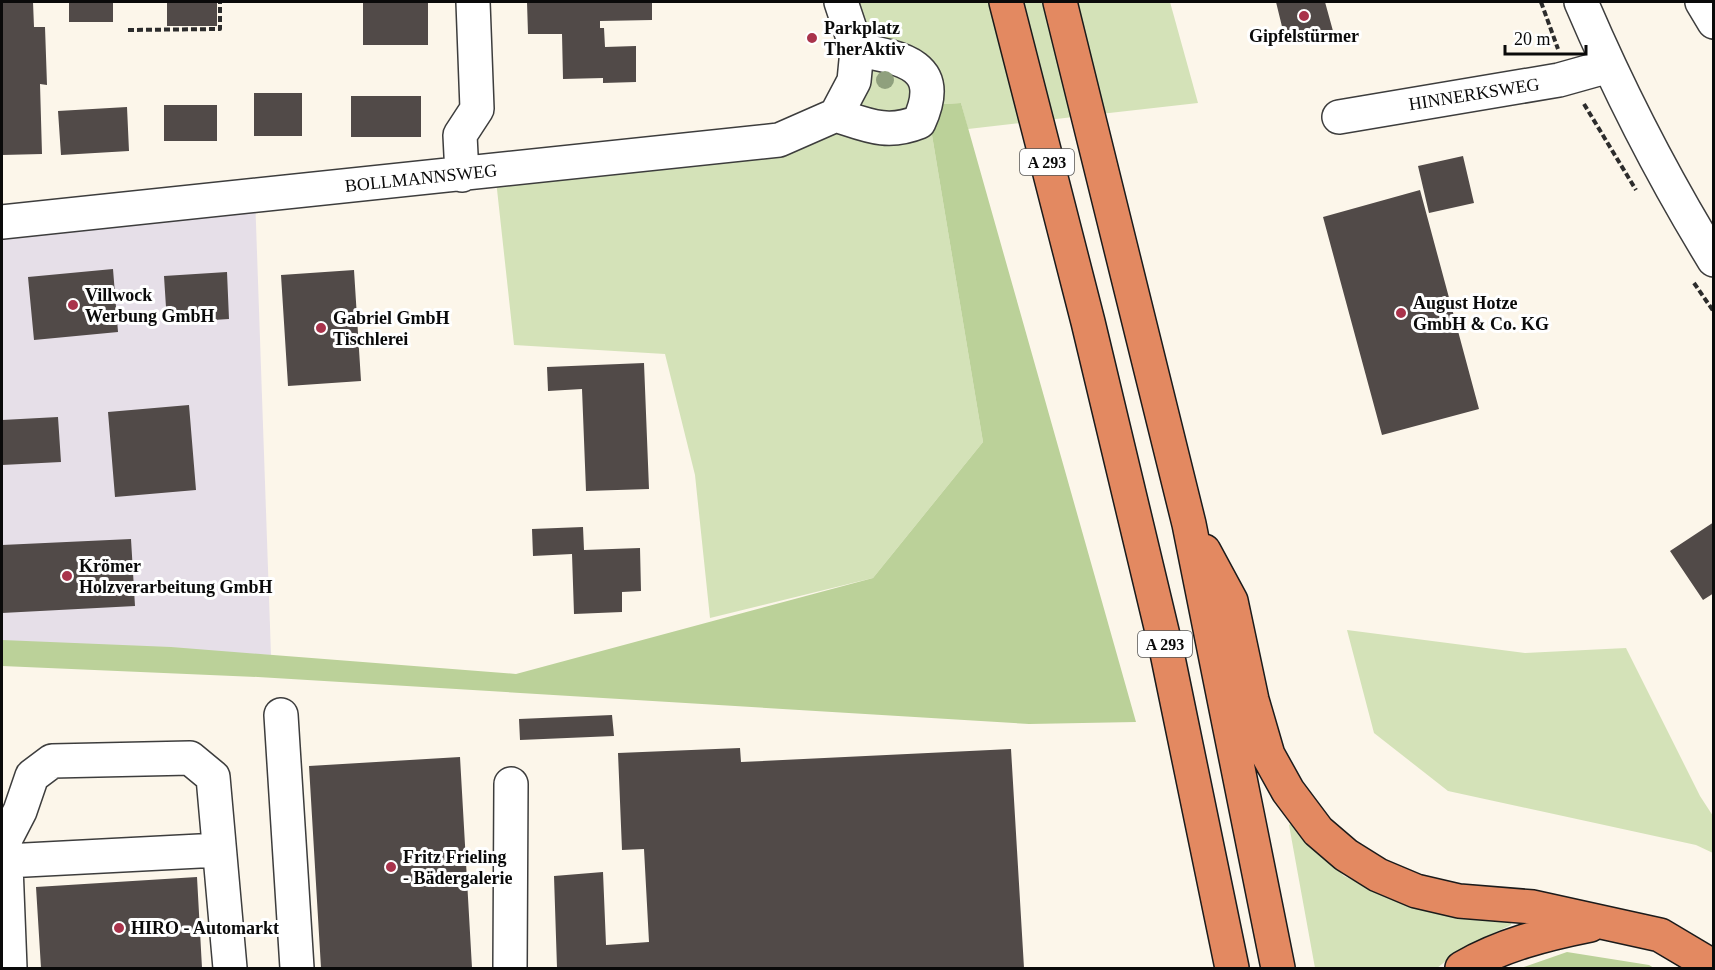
<svg xmlns="http://www.w3.org/2000/svg" width="1715" height="970" viewBox="0 0 1715 970" font-family="Georgia,serif">
  <style>
    .industrial { fill: #e6dfe8 }
    .green { fill: #d4e2b8 }
    .forest { fill: #bbd199 }
    .building { fill: #514a48 }
    .lines { fill: none; stroke-linecap: round; stroke-linejoin: round }
    .minor-casing { stroke: #3d3d3d; stroke-width: 36 }
    .highway-casing { stroke: #1b1b1b; stroke-width: 36 }
    .path { stroke: #2c2c2c; stroke-width: 4; stroke-dasharray: 6 3; stroke-linecap: butt }
    .minor { stroke: #fff; stroke-width: 33 }
    .highway { stroke: #e38961; stroke-width: 33 }
    .tree { fill: #8fa07d }
    .poi-dot { fill: #a9334b; stroke: #fff; stroke-width: 2 }
    .labels { text-anchor: middle; stroke-width: 6; stroke-linejoin: round; paint-order: stroke }
    .shield { fill: #fff; stroke: #545454; stroke-width: 1.5 }
    .shield-label { font-size: 16px; font-weight: bold; fill: #0a0a0a }
    .poi-label { font-size: 18px; font-weight: bold; fill: #0a0a0a; stroke: #fff; text-anchor: start }
    .street-label { font-size: 18px; fill: #0a0a0a; stroke: #fff }
  </style>
  <rect width="100%" height="100%" fill="#fcf6ea"/>
  <path class="industrial" d="M255,195L271,655L2,642V222Z"/>
  <path class="green" d="M847,2H1170L1198,103L968,129L961,103L927,105L983,442L873,578L710,618L695,475L665,354L514,345L495,171L836,115Z
    M1347,630L1525,653L1626,648L1700,796L1713,816V853L1696,845L1448,791L1374,733Z
    M1293,822L1314,847L1344,876L1397,901L1467,919H1512L1511,925L1464,947L1437,968H1315L1289,825Z"/>
  <path class="forest" d="M961,103L1136,722L1029,724L258,677L2,666V640L171,647L516,674L873,578L983,442L927,105Z
    M1567,952L1649,965L1654,968H1521Z"/>
  <path class="building" d="M2,2H33L34,27H45L47,85L40,84L42,154L2,155Z
    M69,2H113V22H69Z
    M167,2H217V26H167Z
    M363,2H428V45H363Z
    M527,2H652V20L600,21V28H604L605,47L636,46V82L603,83V78L563,79L562,34H528Z
    M1276,2H1325L1333,31L1286,43Z
    M254,93H302V136H254Z
    M351,96H421V137H351Z
    M164,105H217V141H164Z
    M127,107L129,151L61,155L58,111Z
    M1463,156L1474,203L1429,213L1418,166Z
    M1420,190L1479,409L1382,435L1323,217Z
    M113,269L118,332L34,340L28,277Z
    M354,270L361,381L288,386L281,275Z
    M227,272L229,319L167,323L164,276Z
    M644,363L649,489L586,491L582,389L548,391L547,367Z
    M189,405L196,490L115,497L108,412Z
    M58,417L61,462L2,465V420Z
    M1714,522V593L1703,600L1670,551Z
    M583,527L584,550L640,548L641,591L622,592V612L574,614L572,554L533,556L532,529Z
    M131,539L135,606L2,613V545Z
    M612,715L614,736L520,740L519,719Z
    M740,748L741,762L1011,749L1024,968H557L554,876L603,872L606,945L649,942L644,849L622,850L618,753Z
    M460,757L472,968H321L309,766Z
    M197,877L202,968H41L36,887Z"/>
  <g class="lines">
    <g class="minor-casing">
      <path id="minor" d="M1581,2C1619,91 1663,177 1714,260
        M1702,2L1714,22
        M836,115C867,125 887,135 919,122C945,65 903,58 857,50
        M1339,117L1559,80L1609,66
        M462,175L460,135L477,109L473,2
        M2,222L779,140L836,115L854,81L857,50L841,2
        M281,715L297,968
        M6,861L219,850
        M10,968L5,840L20,811L32,776L52,761L190,758L213,777L230,968
        M510,968L511,784"/>
    </g>
    <g class="highway-casing">
      <path id="highway" d="M1006,2L1088,322L1166,648L1232,968
        M1060,2L1189,524L1278,968
        M1204,551L1231,601L1252,700L1268,755L1288,791L1318,831L1346,855L1378,875L1416,891L1459,901L1533,907L1660,935L1714,967
        M1462,968C1502,945 1545,934 1590,925"/>
    </g>
    <path class="path" d="M1541,2L1558,49
      M128,30L220,29V2
      M1584,104L1636,190
      M1694,283L1714,312"/>
    <use href="#minor" class="minor"/>
    <use href="#highway" class="highway"/>
  </g>
  <circle class="tree" cx="885" cy="80" r="9"/>
  <g class="poi-dot">
    <circle cx="1304" cy="16" r="6"/>
    <circle cx="812" cy="38" r="6"/>
    <circle cx="73" cy="305" r="6"/>
    <circle cx="1401" cy="313" r="6"/>
    <circle cx="321" cy="328" r="6"/>
    <circle cx="67" cy="576" r="6"/>
    <circle cx="391" cy="867" r="6"/>
    <circle cx="119" cy="928" r="6"/>
  </g>
  <g class="labels">
    <g class="shield">
      <rect x="1020" y="149" width="54" height="26" rx="4.5"/>
      <rect x="1138" y="631" width="54" height="26" rx="4.5"/>
    </g>
    <g class="shield-label">
      <text x="1047" y="168">A 293</text>
      <text x="1165" y="650">A 293</text>
    </g>
    <g class="poi-label">
      <text x="824" y="34">Parkplatz<tspan x="824" dy="21">TherAktiv</tspan></text>
      <text x="1304" y="42" text-anchor="middle">Gipfelstürmer</text>
      <text x="85" y="301">Villwock<tspan x="85" dy="21">Werbung GmbH</tspan></text>
      <text x="1413" y="309">August Hotze<tspan x="1413" dy="21">GmbH &amp; Co. KG</tspan></text>
      <text x="333" y="324">Gabriel GmbH<tspan x="333" dy="21">Tischlerei</tspan></text>
      <text x="79" y="572">Krömer<tspan x="79" dy="21">Holzverarbeitung GmbH</tspan></text>
      <text x="403" y="863">Fritz Frieling<tspan x="403" dy="21">- Bädergalerie</tspan></text>
      <text x="131" y="934">HIRO - Automarkt</text>
    </g>
    <g class="street-label">
      <text transform="translate(1474 94) rotate(-9)" y="6">HINNERKSWEG</text>
      <text transform="translate(421 178) rotate(-6)" y="6">BOLLMANNSWEG</text>
    </g>
  </g>
  <rect width="1715" height="970" fill="none" stroke="#0a0a0a" stroke-width="6"/>
  <path d="M1505 45v9h81v-9" fill="none" stroke="#0a0a0a" stroke-width="3"/>
  <text x="1514" y="45" font-size="18" fill="#0a0a0a" stroke="#ffffff" stroke-width="4.5" paint-order="stroke">20 m</text>
</svg>
